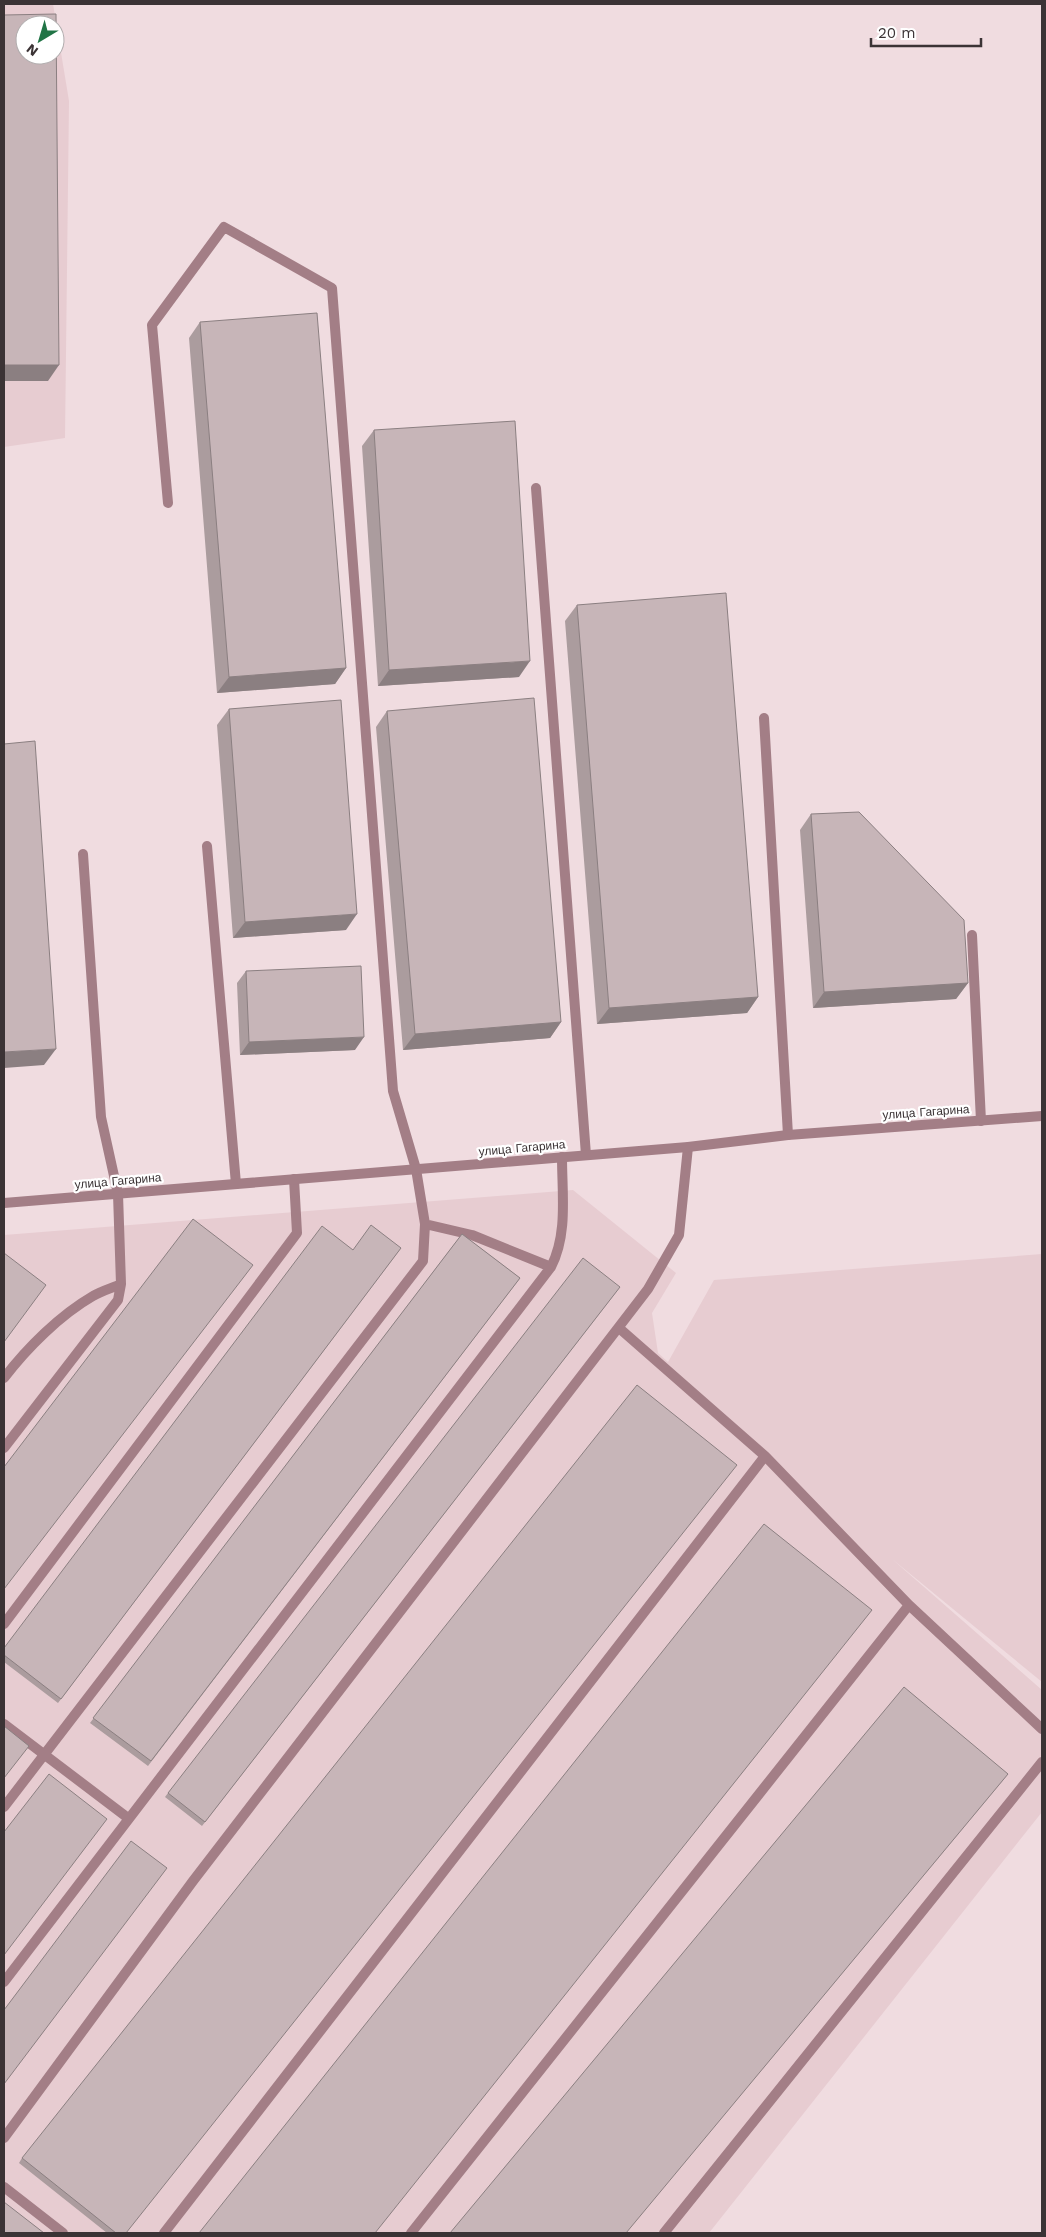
<svg xmlns="http://www.w3.org/2000/svg" width="1046" height="2237" viewBox="0 0 1046 2237" font-family="'Work Sans',sans-serif">
  <style>
    .built { fill: #e7ccd1; fill-rule: evenodd }
    .lines { fill: none; stroke-linecap: round; stroke-linejoin: round }
    .service { stroke: #a37e86; stroke-width: 10 }
    .tertiary { stroke: #a37e86; stroke-width: 10 }
    .wall { fill: #ab9c9e }
    .shaded-wall { fill: #8b7f81 }
    .building { fill: #c7b5b8; stroke: #8b7f81; fill-rule: evenodd }
    .labels { text-anchor: middle; stroke-width: 4.5; stroke-linejoin: round; paint-order: stroke }
    .street-label { font-size: 12px; fill: #3b3335; stroke: #fff }
  </style>
  <rect width="100%" height="100%" fill="#f0dce0"/>
  <path class="built" d="M4,4H53L69,101L65,438L4,447ZM25,25H55V55H25Z
    M573,1190L676,1273L652,1313L658,1353L668,1362L714,1280L1042,1254V1682L892,1559L1042,1690V1812L709,2233H4V1235Z"/>
  <g class="lines">
    <path class="service" d="M536,488L586,1155
      M764,718L788,1135
      M207,846L236,1184
      M972,935L981,1121
      M425,1224L472,1235L551,1267
      M4,1378C27,1348 60,1315 93,1296C101,1291 112,1288 121,1284
      M4,1448L118,1300L121,1284L118,1194L101,1117L83,854
      M909,1605L1042,1729
      M4,1624L297,1233L294,1179
      M4,1724L128,1818
      M4,1807L423,1261L425,1224L416,1169L393,1091L332,288L224,227L152,325L168,503
      M4,1982L551,1267C568,1234 562,1194 562,1157
      M4,2138L193,1881L648,1289L679,1235L688,1147
      M4,2187L63,2233
      M164,2233L765,1456
      M411,2233L909,1605L765,1456L619,1328
      M664,2233L1042,1762"/>
    <path class="tertiary" d="M4,1203L688,1147L788,1135L1042,1116"/>
  </g>
  <path class="wall" d="M200,322L346,668L335,684L217,693L189,338Z
    M374,430L519,677L378,686L362,446Z
    M577,605L758,997L747,1013L597,1024L565,621Z
    M229,709L346,930L233,938L217,725Z
    M387,711L561,1022L550,1038L403,1050L376,727Z
    M811,814L968,983L956,999L813,1008L800,830Z
    M246,971L355,1050L240,1055L237,983Z
    M462,1234L520,1278L148,1766L90,1723Z
    M401,1248L58,1703L4,1662V1648L353,1250Z
    M620,1287L202,1826L165,1797L168,1793Z
    M22,2158L126,2233H107L19,2163Z"/>
  <path class="shaded-wall" d="M4,365H59L48,381H4Z
    M530,661L519,677L378,686L389,670Z
    M346,668L335,684L217,693L229,677Z
    M357,914L346,930L233,938L245,922Z
    M968,983L956,999L813,1008L824,992Z
    M758,997L747,1013L597,1024L609,1008Z
    M561,1022L550,1038L403,1050L415,1034Z
    M364,1037L355,1050L240,1055L249,1042Z
    M56,1049L44,1065L4,1068V1052Z
    M1008,1774L1004,1779L626,2233Z"/>
  <path class="building" d="M56,14L59,365H4V15ZM25,25H55V55H25Z
    M317,313L346,668L229,677L200,322Z
    M515,421L530,661L389,670L374,430Z
    M726,593L758,997L609,1008L577,605Z
    M534,698L561,1022L415,1034L387,711Z
    M341,700L357,914L245,922L229,709Z
    M35,741L56,1049L4,1052V744Z
    M859,812L964,920L968,983L824,992L811,814Z
    M361,966L364,1037L249,1042L246,971Z
    M193,1219L253,1265L4,1589V1467Z
    M371,1225L401,1248L61,1699L4,1655V1648L322,1226L353,1250Z
    M462,1234L520,1278L151,1761L93,1718Z
    M4,1253L46,1285L4,1342Z
    M583,1258L620,1287L205,1822L168,1793Z
    M637,1385L737,1465L126,2233H116L22,2158Z
    M764,1524L872,1610L375,2233H199Z
    M904,1687L1008,1774L626,2233H450Z
    M4,1726L29,1746L4,1778Z
    M49,1774L107,1819L4,1955V1832Z
    M131,1841L167,1868L4,2084V2010Z
    M4,2202L44,2233H4Z"/>
  <g class="labels">
    <g class="street-label">
      <text transform="translate(926 1112) rotate(-4)" y="4">улица Гагарина</text>
      <text transform="translate(522 1148) rotate(-5)" y="4">улица Гагарина</text>
      <text transform="translate(118 1181) rotate(-5)" y="4">улица Гагарина</text>
    </g>
  </g>
  <rect width="1046" height="2237" fill="none" stroke="#3b3335" stroke-width="10"/>
  <g transform="translate(40 40) rotate(218)"><circle r="24" fill="#ffffff" stroke="#b1adae"/>
  <path d="M0-4L9 19L0 12L-9 19Z" fill="#217446"/>
  <text y="-8" font-size="14" font-weight="bold" text-anchor="middle" fill="#3b3335">N</text>
  </g>
  <path d="M871 38v8h110v-8" fill="none" stroke="#3b3335" stroke-width="2.5"/>
  <text x="878" y="38" font-size="15" fill="#3b3335" stroke="#ffffff" stroke-width="4" paint-order="stroke">20 m</text>
</svg>
